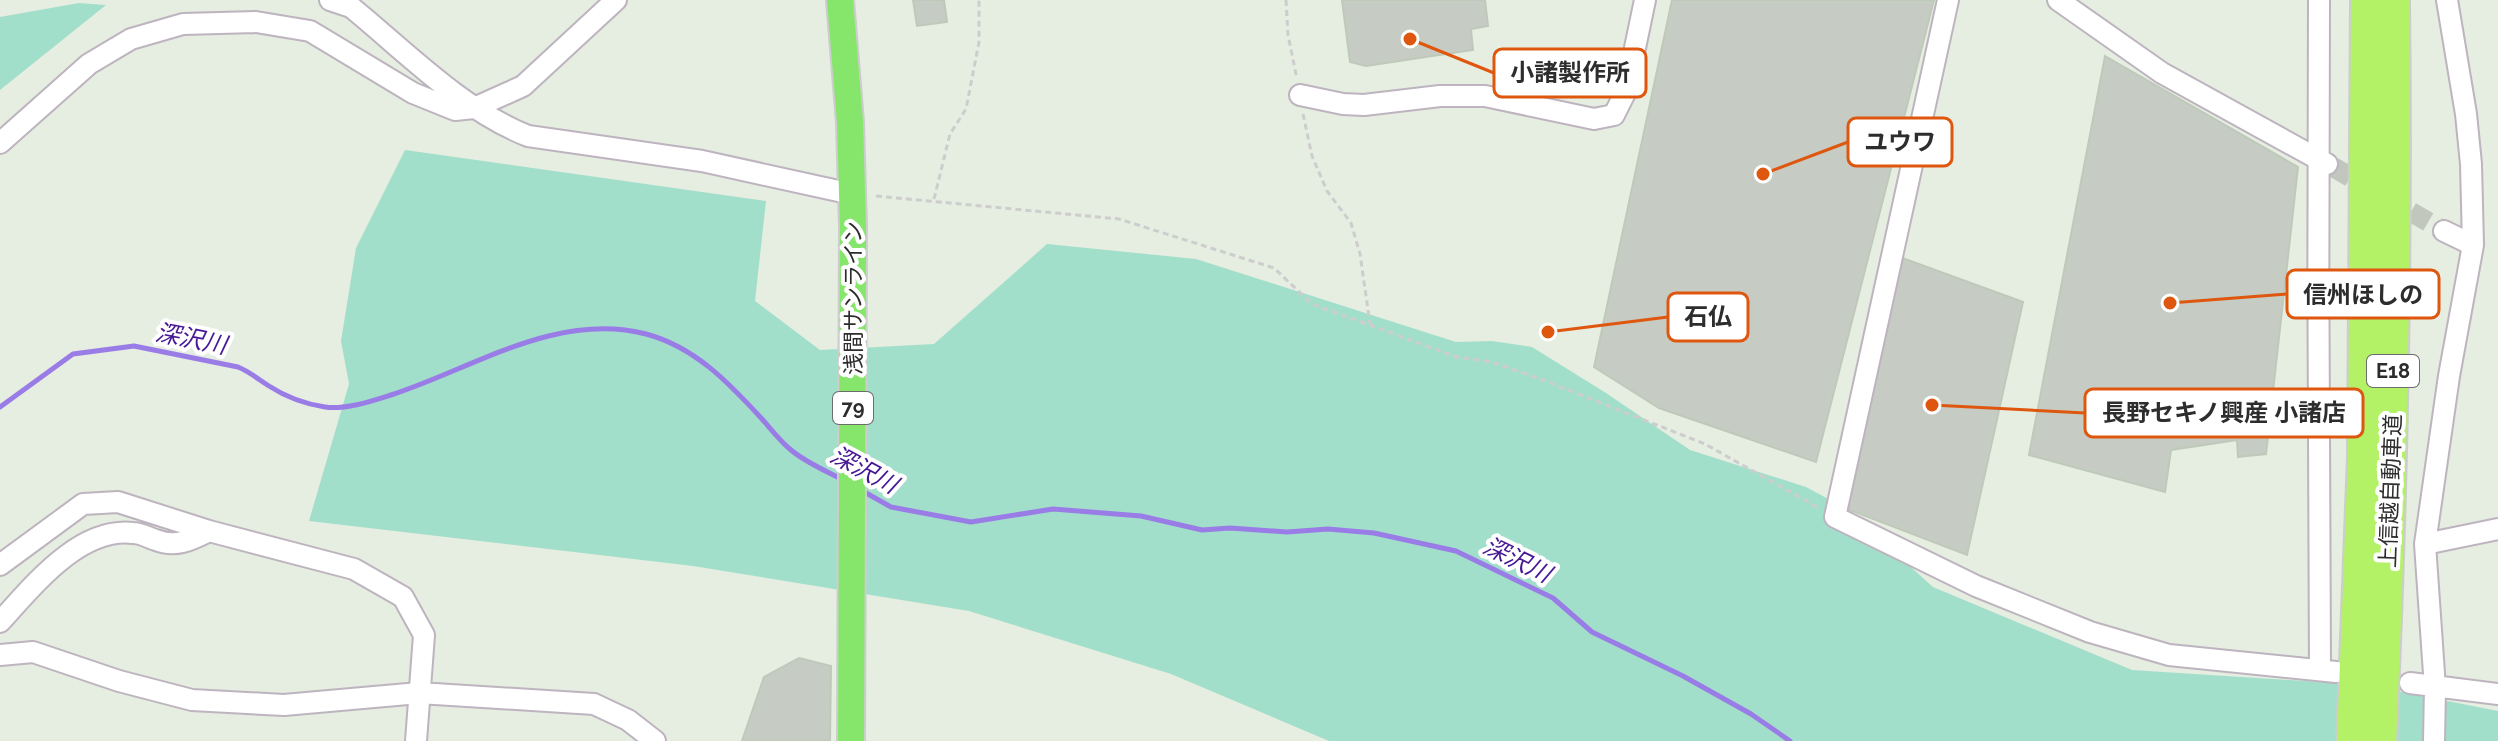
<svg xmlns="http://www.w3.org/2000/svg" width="2498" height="741" viewBox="0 0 2498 741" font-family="Raleway,'Noto Sans JP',sans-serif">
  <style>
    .green { fill: #a2dfcb }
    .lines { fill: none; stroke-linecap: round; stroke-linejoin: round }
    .stream { stroke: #9a7ce6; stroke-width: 5 }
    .building { fill: #c6ccc3; stroke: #bfc9ba; stroke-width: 2 }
    .minor-tunnel { stroke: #c1c7bd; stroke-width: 20; stroke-dasharray: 20 10; stroke-linecap: butt }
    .minor-casing { stroke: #bdb4bf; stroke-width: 24 }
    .major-casing { stroke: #cdcdcd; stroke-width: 30 }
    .highway-casing { stroke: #cdcdcd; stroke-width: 34 }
    .path { stroke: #cdcdcd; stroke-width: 3; stroke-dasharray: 6 4; stroke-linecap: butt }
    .minor { stroke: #fff; stroke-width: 20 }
    .major { stroke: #86e66c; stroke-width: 26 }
    .highway { stroke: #b3f266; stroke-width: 30 }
    .labels { text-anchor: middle; stroke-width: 8; stroke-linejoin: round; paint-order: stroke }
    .shield { fill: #fff; stroke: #6c6c6c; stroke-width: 2 }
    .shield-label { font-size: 20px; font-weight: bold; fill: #2d2d2d }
    .street-label { font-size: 22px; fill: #2d2d2d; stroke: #fff }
    .water-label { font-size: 24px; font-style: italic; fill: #461895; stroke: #fff }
    .leader { fill: none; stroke: #df570e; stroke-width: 3 }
    .callout-dot { fill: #df570e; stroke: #fff; stroke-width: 3 }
    .callout { fill: #fff; stroke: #df570e; stroke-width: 3 }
    .callout-label { font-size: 24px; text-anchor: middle; font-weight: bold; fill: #2d2d2d }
  </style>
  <rect width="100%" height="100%" fill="#e6ede1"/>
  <path class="green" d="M79,3L106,5L0,90V17Z
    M405,150L766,201L755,301L820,350L934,344L1047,244L1196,259L1456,342L1492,341L1532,347L1606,393L1690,450L1806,487L1845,508L1933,587L2132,670L2366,685L2498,711V741H1329L1171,674L969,611L693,566L309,521L349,384L341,341L356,248Z"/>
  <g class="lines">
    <path class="stream" d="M0,407L73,354L134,346L238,367C250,372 258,379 269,386C286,397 305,404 325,407C345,410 372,401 391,395C472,369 556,311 646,334C695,347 729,383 762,419C771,429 780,441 791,450C805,462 826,471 843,480
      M859,489L891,507L971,522L1053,509L1141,516L1202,530L1230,528L1287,532L1328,529L1374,533L1456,551L1553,598L1592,632L1683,676L1751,714L1790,741"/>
  </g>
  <path class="building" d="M913,0H944L947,22L917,26Z
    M1342,0H1485L1488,26L1471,29L1473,50L1366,66L1350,62Z
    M1672,0H1934L1816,462L1659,408L1594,367Z
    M2105,56L2298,167L2266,454L2238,457L2237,440L2171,450L2165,492L2029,455Z
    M1894,255L2023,302L1967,555L1845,508Z
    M799,658L831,666L830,741H742L764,677Z"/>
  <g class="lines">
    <path class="minor-tunnel" d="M2333,167L2444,231"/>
    <g class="minor-casing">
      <path id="minor" d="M330,0L351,7C405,51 462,110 528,136L702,161L852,194
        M1948,0L1835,517L1976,586L2090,632L2169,655L2336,672
        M2058,0L2162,73L2327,164
        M2319,0C2318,223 2318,446 2320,669
        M1300,95L1343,104L1364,105L1440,96H1485L1594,119L1614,115L1626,91L1645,0
        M0,143L89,64L131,39L183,24L256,22L310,31L413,93L455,110L474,108L523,86L616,0
        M2444,231L2473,245
        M2425,544L2498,529
        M0,565L83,504L118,502L209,531L354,569L403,597L424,635L416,741
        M0,622C33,586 79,527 133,533C141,533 149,538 156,540C176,548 191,540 209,531
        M0,655L33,652L119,681L192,700L284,705L419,693L594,704L628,720L655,741
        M2410,683L2498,694
        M2434,741L2435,688L2425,544L2449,376L2473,245L2471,164L2466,114L2447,0"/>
    </g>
    <g class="major-casing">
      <path id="major" d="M840,0L850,122L853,227L851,741"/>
    </g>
    <g class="highway-casing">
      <path id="highway" d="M2352,741L2363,456L2366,0
        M2381,741C2392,494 2397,247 2394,0"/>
    </g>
    <path class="path" d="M1286,0L1288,35L1297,79
      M1303,114L1312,156L1327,191L1351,223L1360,254L1370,324
      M876,196L1119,219L1274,268L1312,304L1457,357L1492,362L1538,378L1705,444L1819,508
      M934,199L950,134L966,109L979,42V0"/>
    <use href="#minor" class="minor"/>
    <use href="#major" class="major"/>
    <use href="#highway" class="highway"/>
  </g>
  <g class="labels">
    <g class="shield">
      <rect x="2367" y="355" width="52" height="32" rx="6"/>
      <rect x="833" y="392" width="40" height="32" rx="6"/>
    </g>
    <g class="shield-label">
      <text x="2393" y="378">E18</text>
      <text x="853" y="415">79</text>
    </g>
    <g class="street-label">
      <text transform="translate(853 298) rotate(-90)" y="8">浅間サンライン</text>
      <text transform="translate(2390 491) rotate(-88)" y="8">上信越自動車道</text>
    </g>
    <g class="water-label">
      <text transform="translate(191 339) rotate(11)" y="8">深沢川</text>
      <text transform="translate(864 470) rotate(28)" y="8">深沢川</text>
      <text transform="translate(1517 560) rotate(26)" y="8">深沢川</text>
    </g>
  </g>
  <path class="leader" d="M1410 39L1494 73M1763 174L1848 142M2170 303L2287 294M1548 332L1668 317M1932 405L2085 413"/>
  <g class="callout-dot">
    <circle cx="1410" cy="39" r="8"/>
    <circle cx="1763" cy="174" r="8"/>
    <circle cx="2170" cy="303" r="8"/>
    <circle cx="1548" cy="332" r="8"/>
    <circle cx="1932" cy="405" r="8"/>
  </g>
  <g class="callout">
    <rect x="1494" y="49" width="152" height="48" rx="8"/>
    <rect x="1848" y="118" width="104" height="48" rx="8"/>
    <rect x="2287" y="270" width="152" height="48" rx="8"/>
    <rect x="1668" y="293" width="80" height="48" rx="8"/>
    <rect x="2085" y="389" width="278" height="48" rx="8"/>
  </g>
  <g class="callout-label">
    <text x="1570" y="81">小諸製作所</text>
    <text x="1900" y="150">ユウワ</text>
    <text x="2363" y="303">信州ほしの</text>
    <text x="1708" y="325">石仏</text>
    <text x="2224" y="421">長野セキノ興産 小諸店</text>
  </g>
</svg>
